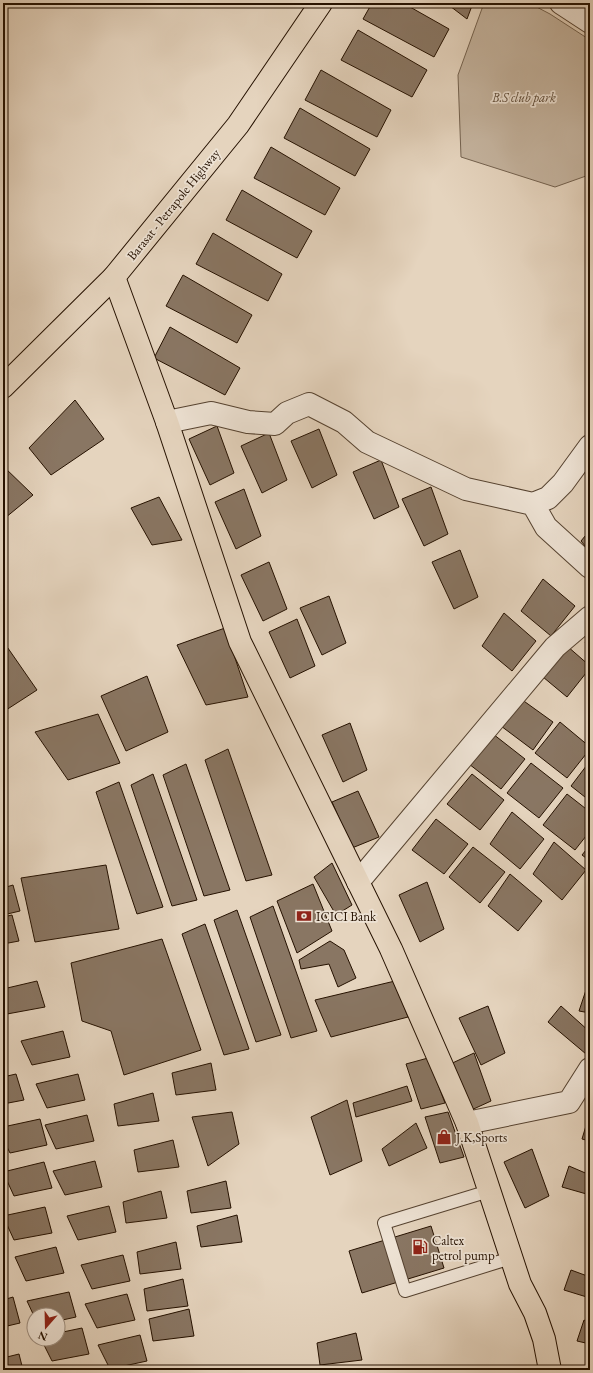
<svg xmlns="http://www.w3.org/2000/svg" width="593" height="1373" viewBox="0 0 593 1373" font-family="'EB Garamond',serif">
  <style>
    .green { fill: #c4b39e; stroke: #74624f }
    .building { fill: #897663; stroke: #251100 }
    .lines { fill: none; stroke-linecap: round; stroke-linejoin: round }
    .lane-casing { stroke: #554230; stroke-width: 14 }
    .street-casing { stroke: #554230; stroke-width: 24 }
    .primary-casing { stroke: #251100; stroke-width: 24 }
    .highway-casing { stroke: #251100; stroke-width: 24 }
    .lane { stroke: #eee3d5; stroke-width: 12 }
    .street { stroke: #eee3d5; stroke-width: 22 }
    .primary { stroke: #e5d4be; stroke-width: 22 }
    .highway { stroke: #e5d4be; stroke-width: 22 }
    .labels { text-anchor: middle; stroke-width: 3.5; stroke-linejoin: round; paint-order: stroke }
    .park-label { font-size: 13px; font-style: italic; fill: #5d4a37; stroke: #eee3d5 }
    .street-label { font-size: 13px; fill: #251100; stroke: #eee3d5 }
    .poi-label { font-size: 13px; fill: #251100; stroke: #eee3d5; text-anchor: start }
  </style>
  <rect width="100%" height="100%" fill="#e5d4be"/>
  <filter id="stains"><feTurbulence type="fractalNoise" baseFrequency=".005" numOctaves="4"/><feColorMatrix values="0 0 0 0 .2 0 0 0 0 .09 0 0 0 0 .02 0 0 0 .5 -.17"/></filter>
  <radialGradient id="worn" r=".72"><stop offset=".6" stop-color="#630" stop-opacity="0"/><stop offset="1" stop-color="#630" stop-opacity=".3"/></radialGradient>
  <path class="green" d="M484,3H529L550,14L590,40V168L586,176L555,187L461,157L458,75Z"/>
  <path class="building" d="M372,3H403L449,29L434,57L363,19Z
    M446,3H473L467,19Z
    M358,30L427,70L412,97L341,60Z
    M321,70L391,110L377,137L305,100Z
    M300,108L370,149L355,176L284,138Z
    M271,147L340,188L325,215L254,178Z
    M242,190L312,231L297,258L226,220Z
    M213,233L282,274L268,301L196,264Z
    M183,275L252,315L237,343L166,306Z
    M170,327L240,368L225,395L154,358Z
    M75,400L104,439L51,475L29,448Z
    M217,426L234,473L210,485L189,439Z
    M319,429L337,475L312,488L291,441Z
    M269,433L287,480L262,493L241,446Z
    M381,460L399,507L374,519L353,472Z
    M3,466L33,495L5,518L3,516Z
    M431,487L448,534L424,546L402,499Z
    M244,489L261,536L236,549L215,502Z
    M159,497L182,540L152,545L131,508Z
    M590,530V552L581,541Z
    M460,550L478,597L454,609L432,562Z
    M269,562L287,609L263,621L241,575Z
    M543,579L575,606L551,636L521,611Z
    M329,596L346,643L322,655L300,608Z
    M504,613L536,641L512,671L482,646Z
    M297,619L315,666L290,678L269,632Z
    M225,628L248,697L206,705L177,645Z
    M590,636V647L585,643Z
    M559,639L590,666V668L567,697L537,672Z
    M3,641L37,690L3,712Z
    M147,676L168,732L126,751L101,696Z
    M521,699L553,722L533,750L501,726Z
    M98,714L120,763L68,780L35,732Z
    M560,722L590,747V749L567,778L535,753Z
    M350,723L367,770L343,782L322,735Z
    M493,734L525,759L501,789L469,764Z
    M228,749L272,875L246,881L205,760Z
    M590,761V801L571,786Z
    M531,763L563,788L539,818L507,793Z
    M186,764L230,890L204,896L163,775Z
    M153,774L197,900L172,906L131,785Z
    M472,774L504,800L480,830L447,804Z
    M119,782L163,907L137,914L96,792Z
    M358,791L379,837L352,848L332,802Z
    M567,794L590,812V831L575,850L543,825Z
    M512,812L544,839L520,869L490,844Z
    M436,819L468,844L444,874L412,850Z
    M554,842L586,870L562,900L533,874Z
    M590,845V861L582,855Z
    M473,847L505,872L480,903L449,877Z
    M332,863L352,905L336,915L314,877Z
    M106,865L119,929L35,942L21,878Z
    M510,874L542,901L518,931L488,906Z
    M427,882L444,929L420,942L399,895Z
    M313,884L332,931L297,953L277,901Z
    M13,885L20,911L3,915V888Z
    M273,906L317,1031L291,1038L250,917Z
    M237,910L281,1035L256,1042L214,920Z
    M12,915L19,941L3,944V917Z
    M205,924L249,1049L224,1055L182,934Z
    M162,939L201,1050L124,1075L111,1031L82,1021L71,963Z
    M330,941L344,950L356,978L338,987L329,964L301,969L299,960Z
    M37,981L45,1007L7,1014L3,1007V989Z
    M395,981L408,1017L331,1037L315,1000Z
    M586,990L590,992V1013L579,1011Z
    M488,1006L505,1053L481,1065L459,1018Z
    M561,1006L590,1032V1050L586,1054L548,1022Z
    M63,1031L70,1057L32,1065L21,1041Z
    M474,1053L491,1101L467,1112L446,1066Z
    M428,1058L445,1103L421,1109L406,1064Z
    M211,1063L216,1090L176,1095L172,1073Z
    M16,1074L24,1100L3,1104V1077Z
    M78,1074L85,1100L47,1108L36,1084Z
    M407,1086L412,1101L356,1117L353,1103Z
    M153,1093L159,1121L118,1126L114,1104Z
    M347,1100L362,1161L330,1175L311,1117Z
    M232,1112L239,1144L208,1166L192,1117Z
    M448,1112L464,1157L440,1163L425,1117Z
    M87,1115L94,1141L56,1149L45,1125Z
    M40,1119L47,1145L10,1153L3,1139V1127Z
    M588,1119H590V1141L582,1139Z
    M416,1123L427,1148L389,1166L382,1149Z
    M173,1140L179,1167L138,1172L134,1150Z
    M532,1149L549,1196L525,1208L504,1162Z
    M95,1161L102,1187L65,1195L53,1171Z
    M44,1162L52,1188L14,1196L3,1172Z
    M569,1166L590,1175V1195L562,1187Z
    M226,1181L231,1208L191,1213L187,1191Z
    M161,1191L167,1218L126,1223L123,1202Z
    M109,1206L116,1232L78,1240L67,1216Z
    M45,1207L52,1233L14,1240L3,1216Z
    M237,1215L242,1242L201,1247L197,1226Z
    M431,1226L444,1268L362,1293L349,1251Z
    M176,1242L181,1269L140,1274L137,1252Z
    M56,1247L64,1273L26,1281L15,1257Z
    M123,1255L130,1281L92,1289L81,1265Z
    M571,1270L590,1277V1298L564,1290Z
    M183,1279L188,1306L147,1311L144,1289Z
    M69,1292L76,1317L58,1321V1315H34V1316L27,1301Z
    M127,1294L135,1320L97,1328L85,1304Z
    M13,1297L20,1323L3,1327V1300Z
    M189,1309L194,1336L153,1341L149,1319Z
    M584,1320L590,1323V1344L577,1341Z
    M82,1328L89,1354L52,1361L41,1339H58V1333Z
    M356,1333L362,1360L320,1365L317,1343Z
    M140,1335L147,1361L110,1369L98,1345Z
    M19,1354L23,1370H3V1358Z
    M451,1367L453,1370H442Z"/>
  <g class="lines">
    <g class="lane-casing">
      <path id="lane" d="M489,1191L384,1223L405,1291L511,1258"/>
    </g>
    <g class="street-casing">
      <path id="street" d="M561,3L590,22
        M167,422L211,413L248,422L275,424L287,413L309,404L344,422L367,442L466,489L533,504L548,498L563,483L590,446
        M533,504L546,527L590,567
        M358,882L555,647L590,617
        M467,1123L569,1102L590,1069"/>
    </g>
    <g class="primary-casing">
      <path id="primary" d="M114,277L167,422L240,642L391,949L467,1123L520,1284L535,1313L544,1339L550,1370"/>
    </g>
    <g class="highway-casing">
      <path id="highway" d="M3,387L114,277L238,125L321,3"/>
    </g>
    <use href="#lane" class="lane"/>
    <use href="#street" class="street"/>
    <use href="#primary" class="primary"/>
    <use href="#highway" class="highway"/>
  </g>
  <defs>
    <g id="bank-bare" transform="scale(1.2)"><path d="M-6-4H6V4H-6ZM0-2.3a2.3 2.3 0 1 0 0 4.6a2.3 2.3 0 1 0 0-4.6Z" fill="#8f2418" stroke="#eee3d5" stroke-width="2.5" paint-order="stroke"/></g>
    <g id="shop-bare" transform="scale(1.2)"><path d="M-5-2.5h2.3a2.7 3.5 0 0 1 5.4 0H5L5.5 6h-11ZM-1.5-2.5h3a1.5 2.3 0 0 0-3 0Z" fill="#8f2418" stroke="#eee3d5" stroke-width="2.5" paint-order="stroke"/></g>
    <g id="fuel-bare" transform="scale(1.2)"><path d="M-5.5-6h7V0h2V4h1.3V-2.5L3-4.5l.8-.8L6-3V5H2.5V1h-1V6h-7ZM-4.2-4.7v3.2H.2V-4.7Z" fill="#8f2418" stroke="#eee3d5" stroke-width="2.5" paint-order="stroke"/></g>
  </defs>
  <g fill-rule="evenodd">
    <use href="#bank-bare" x="304" y="916"/>
    <use href="#shop-bare" x="444" y="1137"/>
    <use href="#fuel-bare" x="420" y="1247"/>
  </g>
  <g class="labels">
    <g class="park-label">
      <text x="524" y="102">B.S club park</text>
    </g>
    <g class="street-label">
      <text transform="translate(173 204) rotate(-51)" y="5">Barasat - Petrapole Highway</text>
    </g>
    <g class="poi-label">
      <text x="316" y="921">ICICI Bank</text>
      <text x="456" y="1142">J.K,Sports</text>
      <text x="432" y="1245">Caltex<tspan x="432" dy="15">petrol pump</tspan></text>
    </g>
  </g>
  <rect width="593" height="1373" fill="none" stroke="#e5d4be" stroke-width="16"/>
  <rect x="4" y="4" width="585" height="1365" fill="none" stroke="#251100" stroke-width="2"/>
  <rect x="8" y="8" width="577" height="1357" fill="none" stroke="#251100"/>
  <g transform="translate(46 1327) rotate(200)"><circle r="19" fill="#eee3d5" stroke="#9e8f80"/>
  <path d="M0-3L7 15L0 10L-7 15Z" fill="#8f2418"/>
  <text y="-6" font-size="11" font-weight="bold" text-anchor="middle" fill="#251100">N</text>
  </g>
  <rect width="100%" height="100%" filter="url(#stains)"/>
  <rect width="100%" height="100%" fill="url(#worn)"/>
</svg>
